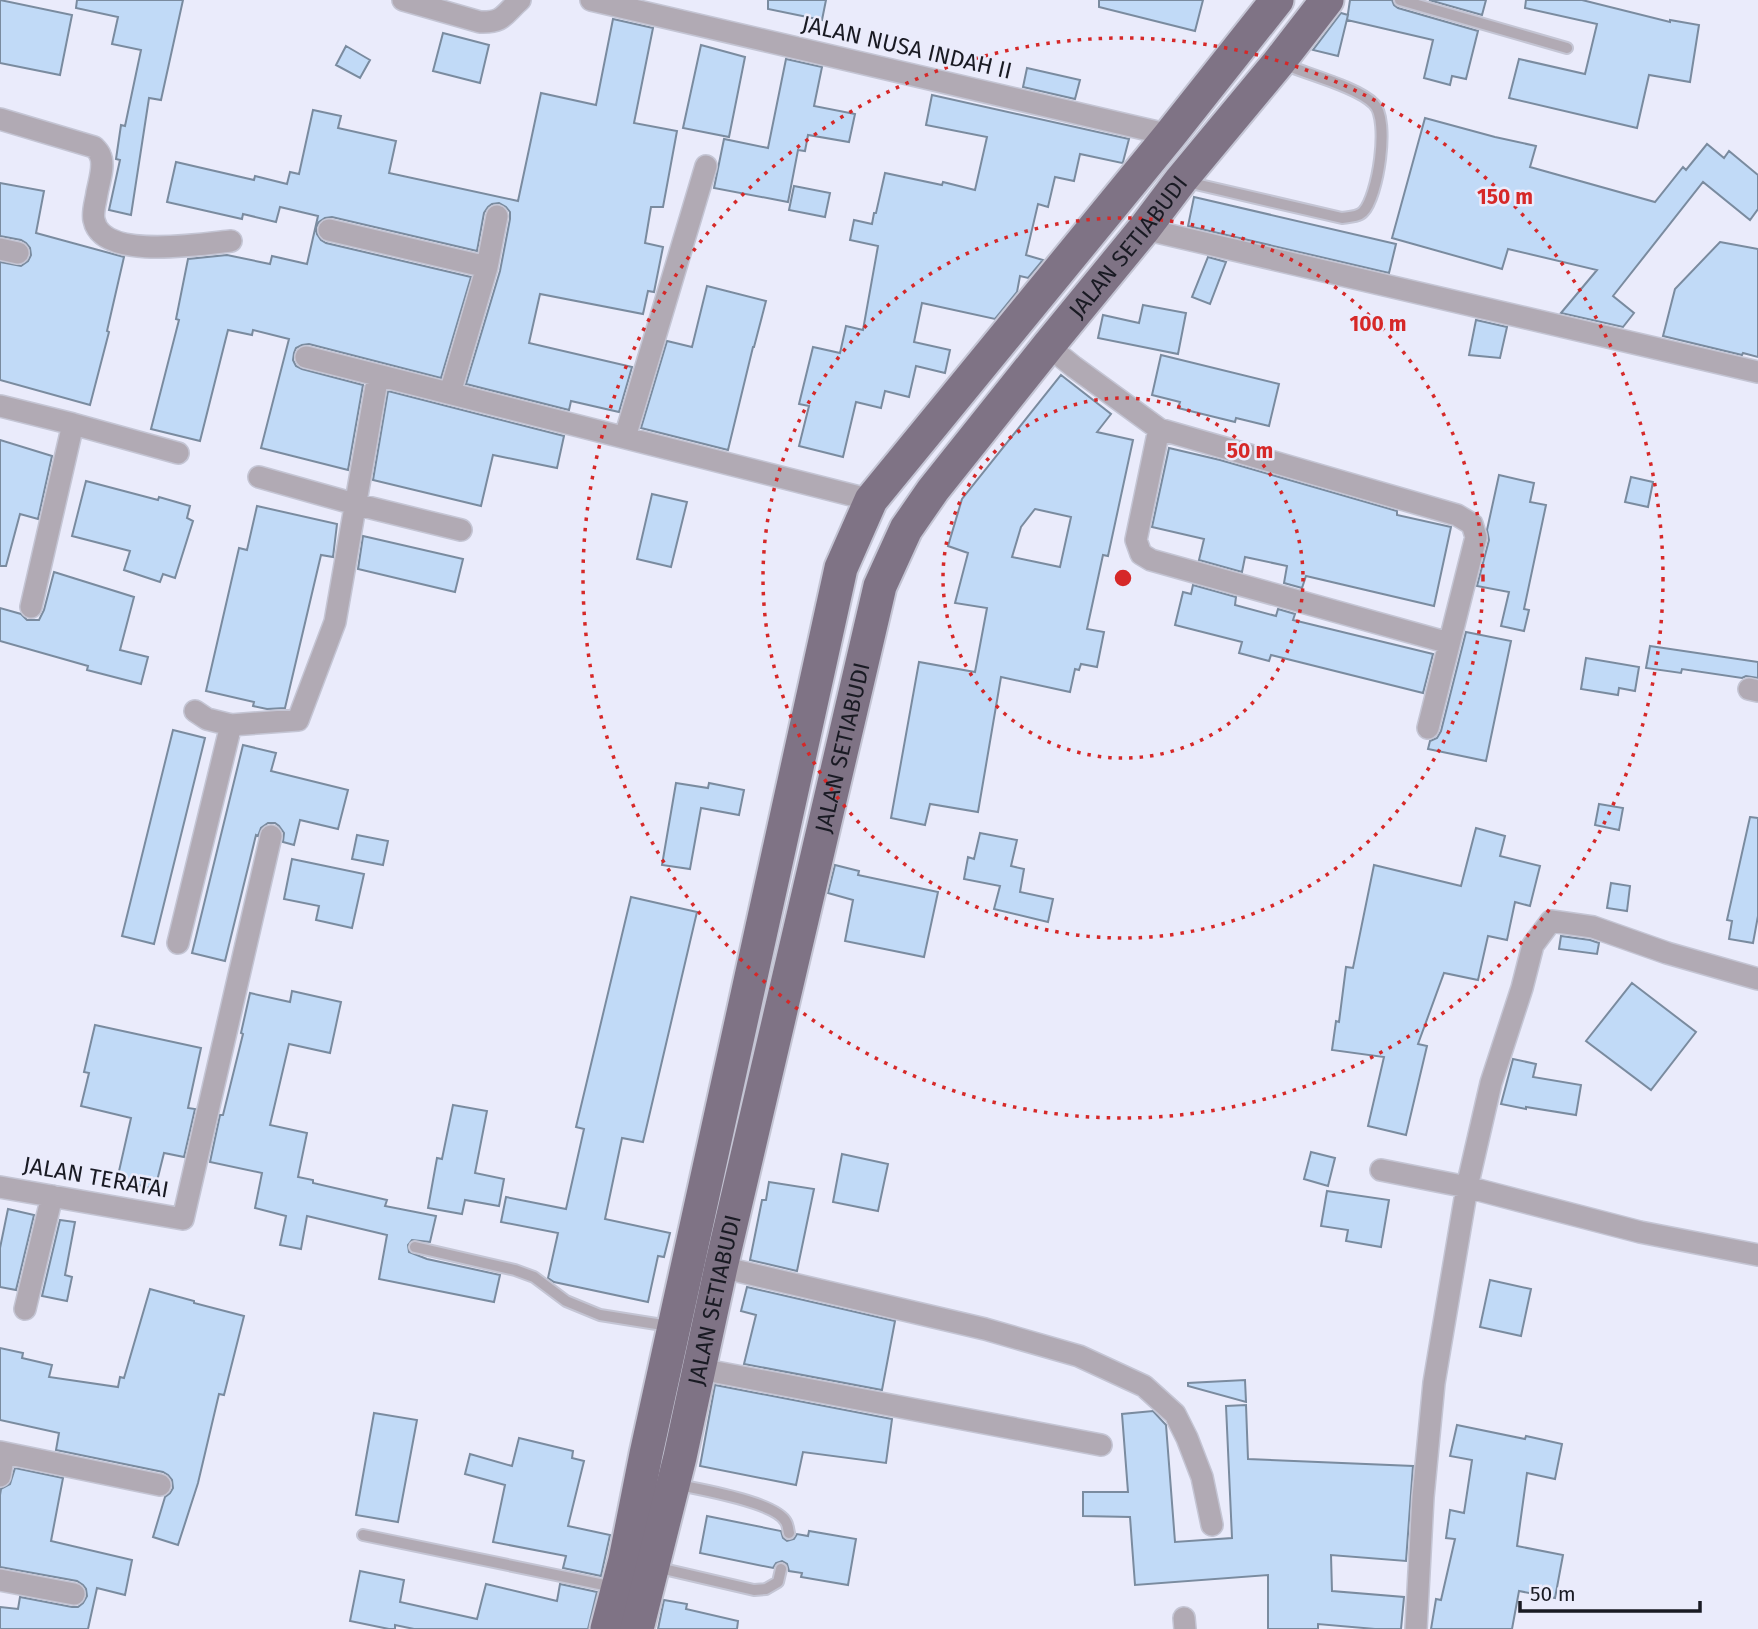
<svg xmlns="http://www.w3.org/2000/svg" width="1758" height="1629" viewBox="0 0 1758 1629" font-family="'Fira Sans',sans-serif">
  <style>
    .building { fill: #c1daf7; stroke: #7a8b9f; stroke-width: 2; fill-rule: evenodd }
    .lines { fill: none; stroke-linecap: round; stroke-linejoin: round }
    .lane-casing { stroke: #c4c5d4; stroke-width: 14 }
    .street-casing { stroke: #c4c5d4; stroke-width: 24 }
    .primary-casing { stroke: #c4c5d4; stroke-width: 37 }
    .lane { stroke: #b1aab4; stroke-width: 10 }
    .street { stroke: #b1aab4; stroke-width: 21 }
    .primary { stroke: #7f7385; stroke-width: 33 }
    .ring { fill: none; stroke: #d62828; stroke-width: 3.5; stroke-dasharray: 3.5 7 }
    .labels { text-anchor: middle; stroke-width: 5; stroke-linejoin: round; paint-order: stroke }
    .street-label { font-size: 23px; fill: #191a23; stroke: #eaebfb }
    .centre { fill: #d62828; stroke: #eaebfb; stroke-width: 3.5 }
    .ring-label { font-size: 21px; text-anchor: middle; font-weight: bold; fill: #d62828; stroke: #eaebfb; stroke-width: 5; stroke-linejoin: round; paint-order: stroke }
  </style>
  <rect width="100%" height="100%" fill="#eaebfb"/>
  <path class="building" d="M0,0L72,15L60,75L0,63Z
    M77,0H183L161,100L149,98L131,215L109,210L120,160L116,159L121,125L125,126L141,50L112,44L118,17L76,8Z
    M768,0H826L822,20L768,9Z
    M1099,0H1203L1195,31L1099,7Z
    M1350,0H1392L1394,5L1398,8L1478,31L1466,79L1452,76L1450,85L1424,78L1433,40L1347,20Z
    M1429,0H1486L1482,15Z
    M1526,0H1582L1670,22V20L1699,25L1690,82L1649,75L1637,128L1509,98L1519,59L1585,74L1597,24L1525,8Z
    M1341,13L1348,15L1338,56L1313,50Z
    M613,19L653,28L634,123L677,131L663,207H651L645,243L663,247L654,292L648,291L643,314L540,294L529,343L632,367L619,412L571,401L569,410L466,384L500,271L510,219V212L506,207L499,203L492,204L488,207L484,213L477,251L332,217L325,218L319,222L316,228L317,234L321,240L326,243L471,277L441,378L309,344L302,345L296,348L294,353L293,360L296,366L302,369L363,385L348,470L261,448L289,339L253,330L252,335L228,330L200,441L151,429L179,320L176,319L188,259L227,255L270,264L272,256L307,264L318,216L280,207L276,222L243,214L242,219L167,202L176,162L254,180L255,176L287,184L290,172L299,174L313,110L341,116L338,128L396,141L389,173L518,201L541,93L596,105Z
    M443,33L489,45L480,83L433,71Z
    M701,45L745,57L729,137L683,128Z
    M346,46L370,60L360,78L336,65Z
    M786,59L822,67L814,106L855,114L849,142L808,135L805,151L798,150L788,202L714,188L724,139L768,148Z
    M1027,68L1080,80L1075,99L1023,87Z
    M932,95L1129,139L1123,162L1122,163L1080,154L1074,181L1055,177L1048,207L1038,204L1026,255L1043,260L1028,278L1020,276L1017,292L995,319L922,303L914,342L950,350L945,373L916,366L909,397L885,391L881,408L856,402L843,457L799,446L809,406L799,404L813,347L840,353L846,326L863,330L878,246L850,240L854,220L872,224L874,213H876L885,173L942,185L943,182L975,190L987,137L926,125Z
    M1425,118L1495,137L1536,146L1530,167L1655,202L1683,167L1686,170L1707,144L1724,158L1729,151L1758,175V209L1750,220L1703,182L1613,296L1634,313L1623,327L1561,313L1597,270L1508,249L1502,269L1392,238Z
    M0,183L44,191L36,233L124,257L107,331L109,332L90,405L0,380V262L21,266L28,261L31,255L30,248L26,243L21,240L0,236Z
    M794,186L830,193L825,217L789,210Z
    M1194,197L1396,244L1389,273L1188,226Z
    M1720,242L1758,249V357L1743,353L1742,355L1663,336L1675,289Z
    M1208,257L1226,262L1210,304L1192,297Z
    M707,286L766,301L754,347H753L728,450L641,428L667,341L692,347Z
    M1143,305L1186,313L1178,354L1098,338L1103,315L1139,323Z
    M1476,320L1507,327L1500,358L1469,355Z
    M1161,355L1279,384L1269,426L1236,418L1235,422L1178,408L1180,402L1152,395Z
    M1061,375L1111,414L1097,432L1133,440L1108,556L1103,555L1087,629L1104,632L1097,667L1081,664L1079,670L1075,669L1070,692L1001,677L978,812L930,804L925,825L891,818L919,662L975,672L987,608L955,603L968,553L948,546L962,499ZM1035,509L1071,517L1060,567L1012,557L1021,527Z
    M388,391L564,436L557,468L493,455L481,506L373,480Z
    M0,440L52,456L38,519L20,514L6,566H0Z
    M1169,448L1220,460L1397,511V515L1451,527L1434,606L1306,576L1302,588L1284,583L1287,566L1245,557L1242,572L1199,560L1204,539L1152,527Z
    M1499,475L1534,483L1530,502L1546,505L1524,609L1529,610L1524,631L1501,626L1509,592L1477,586L1489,540L1487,530Z
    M1631,477L1653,482L1648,507L1625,502Z
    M86,481L158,500L159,497L190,506L187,518L193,521L175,578L163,574L160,582L124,570L130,551L72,536Z
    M652,494L687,502L671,567L637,559Z
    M257,506L337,524L333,557L321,555L285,708L267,709L253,706L254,702L206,691L239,548L247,550Z
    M363,536L463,559L455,592L358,569Z
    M54,572L134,597L120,650L148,657L141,684L87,670L88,666L0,641V608L21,614L27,620H39L44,610Z
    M1193,585L1236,597L1235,605L1276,616L1278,609L1295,614L1293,620L1433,654L1423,693L1271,655L1269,661L1239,653L1242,642L1175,625L1183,592L1191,594Z
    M1466,632L1511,641L1486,761L1428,749L1430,741L1437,738L1441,731Z
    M1650,646L1758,662V678L1746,676L1742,678L1682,669L1681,673L1646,668Z
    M1586,658L1639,667L1635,691L1619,688L1618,695L1581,689Z
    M173,730L205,738L154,944L122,936Z
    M243,745L276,753L271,771L348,790L338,829L300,820L294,845L283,842L284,833L279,826L275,823H268L261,828L258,836L256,835L225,961L192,953Z
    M676,783L708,788L709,783L744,790L739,815L701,808L690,869L662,865Z
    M1599,804L1623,808L1619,830L1595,825Z
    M1750,817L1758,818V916L1753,943L1729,939L1732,921L1727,920Z
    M1476,828L1505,836L1500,856L1540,866L1530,906L1515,902L1507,940L1488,936L1478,980L1444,973L1418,1044L1427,1046L1406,1135L1368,1126L1384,1057L1332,1050L1336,1021L1339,1022L1346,967L1353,968L1374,865L1461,886Z
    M980,833L1017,840L1011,866L1024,869L1020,892L1053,899L1048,922L994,909L1000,886L964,879L968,857L974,859Z
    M357,835L388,841L383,865L352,859Z
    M292,859L364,874L352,928L316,920L319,906L284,899Z
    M835,865L859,871L858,875L938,892L924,957L845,941L853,900L828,893Z
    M1611,883L1630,886L1627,911L1607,908Z
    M631,897L697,912L643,1142L622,1138L605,1219L670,1233L664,1257L658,1256L648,1302L554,1282L548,1278L558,1233L501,1222L506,1197L566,1209L584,1129L576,1127Z
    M1561,936L1590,940L1599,943L1597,954L1559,949Z
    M1632,983L1696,1032L1651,1090L1586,1041Z
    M292,991L341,1002L330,1053L289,1044L270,1125L307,1133L298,1177L313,1180V1183L387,1200L385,1206L436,1216L430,1242L412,1240L408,1245L409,1252L427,1259L500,1275L494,1302L379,1279L387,1235L307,1216L301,1249L280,1245L286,1216L255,1208L262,1173L210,1162L220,1115H223L243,1034L241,1033L250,993L290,1002Z
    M95,1025L201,1048L188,1108L195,1109L184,1157L164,1153L155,1189L117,1180L131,1118L81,1106L89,1073L84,1072Z
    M1513,1059L1536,1064L1533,1077L1581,1085L1576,1115L1526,1107V1109L1501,1104Z
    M453,1105L487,1111L475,1173L504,1179L499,1206L465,1200L462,1214L428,1208L437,1158L442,1159Z
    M1311,1152L1335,1158L1328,1186L1304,1179Z
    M842,1154L888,1164L878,1211L833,1202Z
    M769,1182L814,1189L797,1271L750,1260L762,1200H766Z
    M1327,1191L1389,1200L1381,1247L1346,1241L1348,1230L1321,1226Z
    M8,1209L34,1215L16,1290L0,1287V1248Z
    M60,1220L75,1222L65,1275L72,1277L67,1301L42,1296Z
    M1490,1280L1531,1289L1521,1336L1480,1327Z
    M747,1287L895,1321L882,1390L744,1364L756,1315L741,1311Z
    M150,1289L194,1301V1303L244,1316L224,1395L219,1394L198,1483L178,1545L153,1537L165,1497L170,1493L173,1488L172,1480L168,1475L163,1472L56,1450L59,1433L0,1420V1348L23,1353L22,1358L52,1365L49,1377L118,1387L120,1377L124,1378Z
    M1245,1380L1246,1402L1188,1386V1383Z
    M715,1385L892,1419L886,1463L803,1452L796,1485L700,1466Z
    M1246,1405L1248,1459L1413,1466L1406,1561L1331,1555L1332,1591L1404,1597L1401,1629H1375L1318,1624V1629H1268V1575L1135,1585L1130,1517L1083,1516V1492H1128L1122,1414L1153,1411L1166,1425L1175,1542L1232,1538L1226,1406Z
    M374,1413L417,1420L398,1522L356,1515Z
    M1457,1425L1525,1439L1526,1436L1562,1444L1555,1479L1527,1473L1517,1546L1563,1555L1555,1598L1519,1591L1512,1629H1431L1436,1599L1441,1600L1455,1539L1446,1538L1450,1510L1464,1513L1472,1460L1450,1456Z
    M519,1438L573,1451L572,1458L584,1461L568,1526L610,1535L601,1576L563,1568L566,1556L493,1542L505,1485L465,1474L470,1454L512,1466Z
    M15,1468L63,1478L51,1541L132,1560L125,1595L97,1588L88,1629H0V1607L18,1609L20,1597L72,1607H78L83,1603L87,1596L86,1589L83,1585L77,1581L0,1567V1495L1,1489L10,1484Z
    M707,1516L781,1531L783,1538L787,1541L794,1539L797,1534L808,1536L809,1531L856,1539L848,1585L801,1577L802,1573L789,1571L787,1564L782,1561L776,1563L773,1568L700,1553Z
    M360,1571L404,1580L400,1602L477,1619L486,1584L557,1601L560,1584L597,1592L588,1629H414L395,1625V1629H389L350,1621Z
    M664,1600L687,1604L686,1609L738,1621L737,1629H658Z"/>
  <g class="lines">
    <g class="lane-casing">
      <path id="lane" d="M1400,0L1567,48
        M1187,182L1342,218C1349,217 1358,217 1363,212C1378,197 1390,120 1374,104C1358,87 1306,74 1281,63
        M415,1247L515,1270L534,1277L566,1301L600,1315L669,1326
        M679,1485C701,1490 776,1502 786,1522C788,1525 788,1529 789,1533
        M363,1535L614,1587
        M655,1567L754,1590L766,1589L778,1582L781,1569"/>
    </g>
    <g class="street-casing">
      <path id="street" d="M403,0L480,22C504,23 504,14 520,0
        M591,0L1170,135
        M0,119L94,147C96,149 99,152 100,155C105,165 99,182 97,193C96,201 92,212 94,220C102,261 202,244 231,241
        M1144,229L1758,372
        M329,230L487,267
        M0,249L18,253
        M1048,346L1074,367L1159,429L1457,515L1472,524L1476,537L1428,728
        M306,357L871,500
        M450,393L487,267L497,216
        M0,406L73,424L178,453
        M1159,429L1136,540L1141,554L1151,560L1449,643
        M625,437L706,166
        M259,477L355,504L461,530
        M31,607L73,424
        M1749,689L1758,691
        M195,711L207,719L231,725L298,720L335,622L378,375
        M178,943L231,725
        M1381,1170L1467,1187L1640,1232L1758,1255
        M0,1187L183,1219L271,836
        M721,1267L985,1329L1079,1356L1144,1386L1175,1414L1187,1438L1202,1477L1212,1525
        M25,1309L52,1196
        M700,1369L1101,1445
        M0,1452L160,1485
        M0,1476L4,1453
        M0,1580L74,1594
        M1184,1618L1185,1629
        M1416,1629L1423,1497L1434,1383L1467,1187L1491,1083L1522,988L1533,945L1551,921L1593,927L1667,953L1758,979"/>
    </g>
    <g class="primary-casing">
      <g id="primary">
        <path d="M607,1629L625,1560L646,1454L841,568L871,500L1170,135L1277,0"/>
        <path id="s1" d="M637,1629L680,1457L721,1267L880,586L906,529L933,490L1048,346L1144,229L1181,180L1279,62L1327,0"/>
      </g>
    </g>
    <use href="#lane" class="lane"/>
    <use href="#street" class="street"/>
    <use href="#primary" class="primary"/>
  </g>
  <g class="ring">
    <circle cx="1123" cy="578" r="180"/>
    <circle cx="1123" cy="578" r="360"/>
    <circle cx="1123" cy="578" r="540"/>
  </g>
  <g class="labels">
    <g class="street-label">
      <text transform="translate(907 47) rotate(13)" y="8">JALAN NUSA INDAH II</text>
      <text dy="8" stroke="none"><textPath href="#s1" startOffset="1493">JALAN SETIABUDI</textPath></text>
      <text dy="8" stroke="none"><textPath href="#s1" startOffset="905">JALAN SETIABUDI</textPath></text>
      <text transform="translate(96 1177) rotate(10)" y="8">JALAN TERATAI</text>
      <text dy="8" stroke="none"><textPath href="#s1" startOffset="338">JALAN SETIABUDI</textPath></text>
    </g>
  </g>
  <circle cx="1123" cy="578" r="10" class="centre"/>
  <g class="ring-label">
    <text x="1505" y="204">150 m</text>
    <text x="1378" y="331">100 m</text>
    <text x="1250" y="458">50 m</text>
  </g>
  <path d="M1520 1601v10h180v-10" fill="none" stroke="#191a23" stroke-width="3.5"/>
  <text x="1530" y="1601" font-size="21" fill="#191a23" stroke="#eaebfb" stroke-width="5" paint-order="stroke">50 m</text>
</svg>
